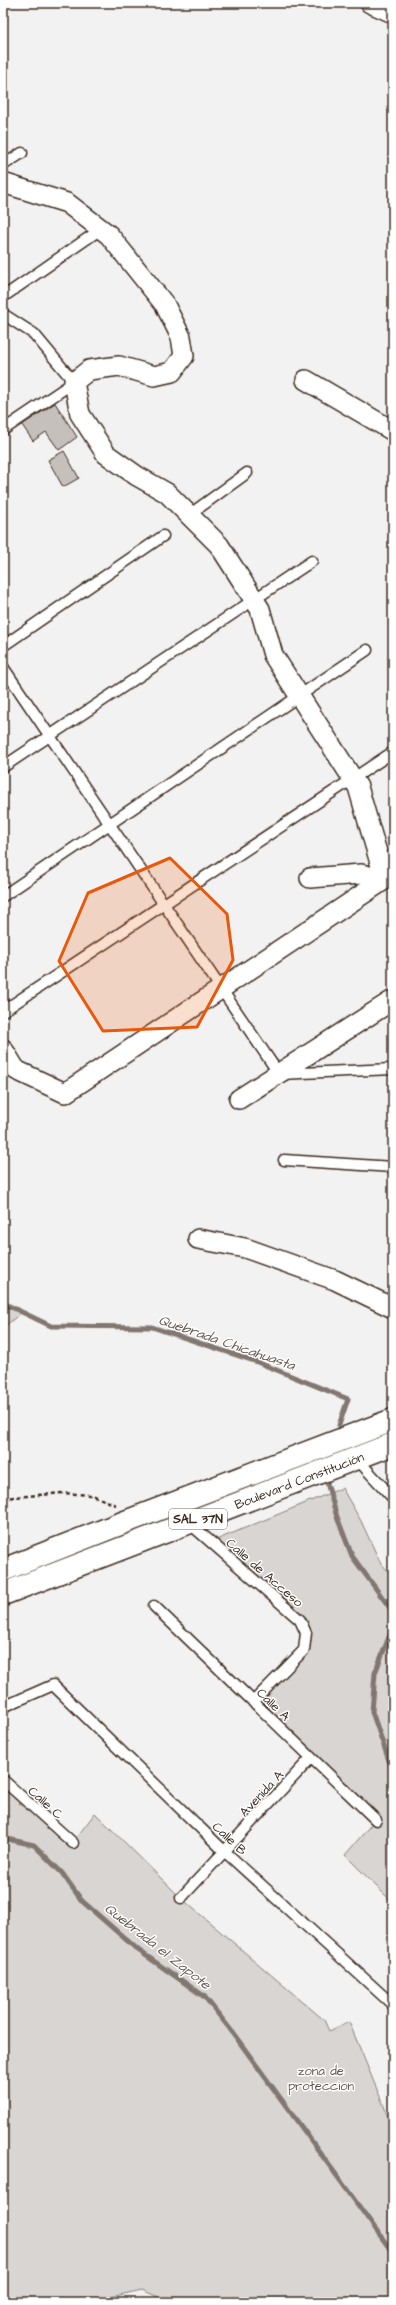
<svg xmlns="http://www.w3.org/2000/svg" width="396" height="2305" viewBox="0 0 396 2305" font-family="'Architects Daughter',sans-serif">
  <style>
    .green { fill: #d8d5d2; stroke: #8a8078; fill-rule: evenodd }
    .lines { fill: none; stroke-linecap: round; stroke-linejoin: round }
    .stream { stroke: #827770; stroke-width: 5 }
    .building { fill: #c6c0bd; stroke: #3b2a1e }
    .service-casing { stroke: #3b2a1e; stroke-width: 13 }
    .minor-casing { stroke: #3b2a1e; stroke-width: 22 }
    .trunk-casing { stroke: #3b2a1e; stroke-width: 25 }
    .path { stroke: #3b2a1e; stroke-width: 2.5; stroke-dasharray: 4 3; stroke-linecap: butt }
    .service { stroke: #fff; stroke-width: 10 }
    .minor { stroke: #fff; stroke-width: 19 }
    .trunk { stroke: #fff; stroke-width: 22 }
    .marked { fill: #e8590c; fill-opacity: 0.2; stroke: #e8590c; stroke-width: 3; stroke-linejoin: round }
    .labels { text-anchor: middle; stroke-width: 3; stroke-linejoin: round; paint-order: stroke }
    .shield { fill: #fff; stroke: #766a62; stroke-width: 1 }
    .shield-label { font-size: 12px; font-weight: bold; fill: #3b2a1e }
    .street-label { font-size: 13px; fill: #3b2a1e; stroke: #fff }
    .park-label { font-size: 13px; fill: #62554b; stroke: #fff }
    .water-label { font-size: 14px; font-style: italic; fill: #65574e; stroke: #fff }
  </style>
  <rect width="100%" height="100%" fill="#f3f2f2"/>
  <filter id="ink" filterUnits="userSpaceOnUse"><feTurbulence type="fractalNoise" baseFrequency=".025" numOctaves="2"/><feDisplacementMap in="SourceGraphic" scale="8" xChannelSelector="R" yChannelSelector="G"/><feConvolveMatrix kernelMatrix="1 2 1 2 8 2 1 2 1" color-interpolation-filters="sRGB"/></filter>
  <g filter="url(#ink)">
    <path class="green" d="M3,1303L22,1312L3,1328Z
      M342,1488L361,1521L380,1562L393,1577V1903L345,1855L375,1820L253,1702L304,1650L300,1620L211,1542Z
      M3,1780L73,1842L95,1813L181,1898L324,2020L329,2031L349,2022L393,2128V2302H170L142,2290L88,2302H3V1840L10,1841L3,1839ZM99,1918L138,1950L204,1996L209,2003L138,1952Z"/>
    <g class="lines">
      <path class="stream" d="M3,1303L51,1326L152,1327L257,1362L348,1399L339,1425
        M325,1476L337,1517L352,1556L390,1608L393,1626
        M393,1627L375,1673L372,1712L393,1772
        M3,1838L34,1845L62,1873L82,1901L138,1950L204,1996L230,2029L393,2253"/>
    </g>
    <path class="building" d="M55,403L77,437L59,450L46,432L33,441L22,425Z
      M64,451L79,478L63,487L48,460Z"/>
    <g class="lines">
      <g class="service-casing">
        <path id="service" d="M3,165L22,153
          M3,297L101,229
          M3,314L34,334L74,382L3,430
          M189,515L247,473
          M3,646L163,536
          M3,667L279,1074L393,1069
          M3,767L312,561
          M3,896L367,650
          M3,1011L393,752
          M284,1160L393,1167
          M356,1458L393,1498
          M188,1522L300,1620L306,1633L304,1650L253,1702
          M154,1606L376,1820
          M3,1707L53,1685L222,1849L393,2005
          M3,1780L73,1843
          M181,1898L311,1758"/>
      </g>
      <g class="minor-casing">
        <path id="minor" d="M370,3L393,13
          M3,183L67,203L109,235L165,305L181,337L184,356L172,372L154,376L119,366L89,370L74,382L80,414L106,454L137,476L167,493L219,545L260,609L273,655L358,787L385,880L361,874L310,878
          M306,380L393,431
          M3,1049L16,1070L65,1093L390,876
          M239,1099L393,1000
          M198,1239L245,1248L335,1280L393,1308"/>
      </g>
      <g class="trunk-casing">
        <path id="trunk" d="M3,1570L120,1524L393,1420
          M3,1594L393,1444"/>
      </g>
      <path class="path" d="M3,1498L63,1493L92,1495L116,1505"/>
      <use href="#service" class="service"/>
      <use href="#minor" class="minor"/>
      <use href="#trunk" class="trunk"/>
    </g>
  </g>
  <path class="marked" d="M170,858L227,914L233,960L197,1027L103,1031L59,961L88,893Z"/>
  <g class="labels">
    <rect class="shield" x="169" y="1509" width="58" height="20" rx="3"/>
    <g class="shield-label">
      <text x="198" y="1523">SAL 37N</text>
    </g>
    <g class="street-label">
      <text transform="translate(299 1480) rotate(-21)" y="5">Boulevard Constitución</text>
      <text transform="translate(265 1572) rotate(41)" y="5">Calle de Acceso</text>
      <text transform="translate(274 1704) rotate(44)" y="5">Calle A</text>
      <text transform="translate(261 1793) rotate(-47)" y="5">Avenida A</text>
      <text transform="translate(46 1802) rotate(42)" y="5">Calle C</text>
      <text transform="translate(230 1838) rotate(43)" y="5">Calle B</text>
    </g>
    <g class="park-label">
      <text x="321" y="2075">zona de<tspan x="321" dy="15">proteccion</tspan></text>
    </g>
    <g class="water-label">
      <text transform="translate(227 1342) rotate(19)" y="5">Quebrada Chicahuasta</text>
      <text transform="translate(158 1946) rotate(38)" y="5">Quebrada el Zapote</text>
    </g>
  </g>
  <rect width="396" height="2305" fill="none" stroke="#fff" stroke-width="16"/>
  <rect x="8" y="8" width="380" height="2289" fill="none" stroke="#3b2a1e" stroke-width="1.5" filter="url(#ink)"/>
</svg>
